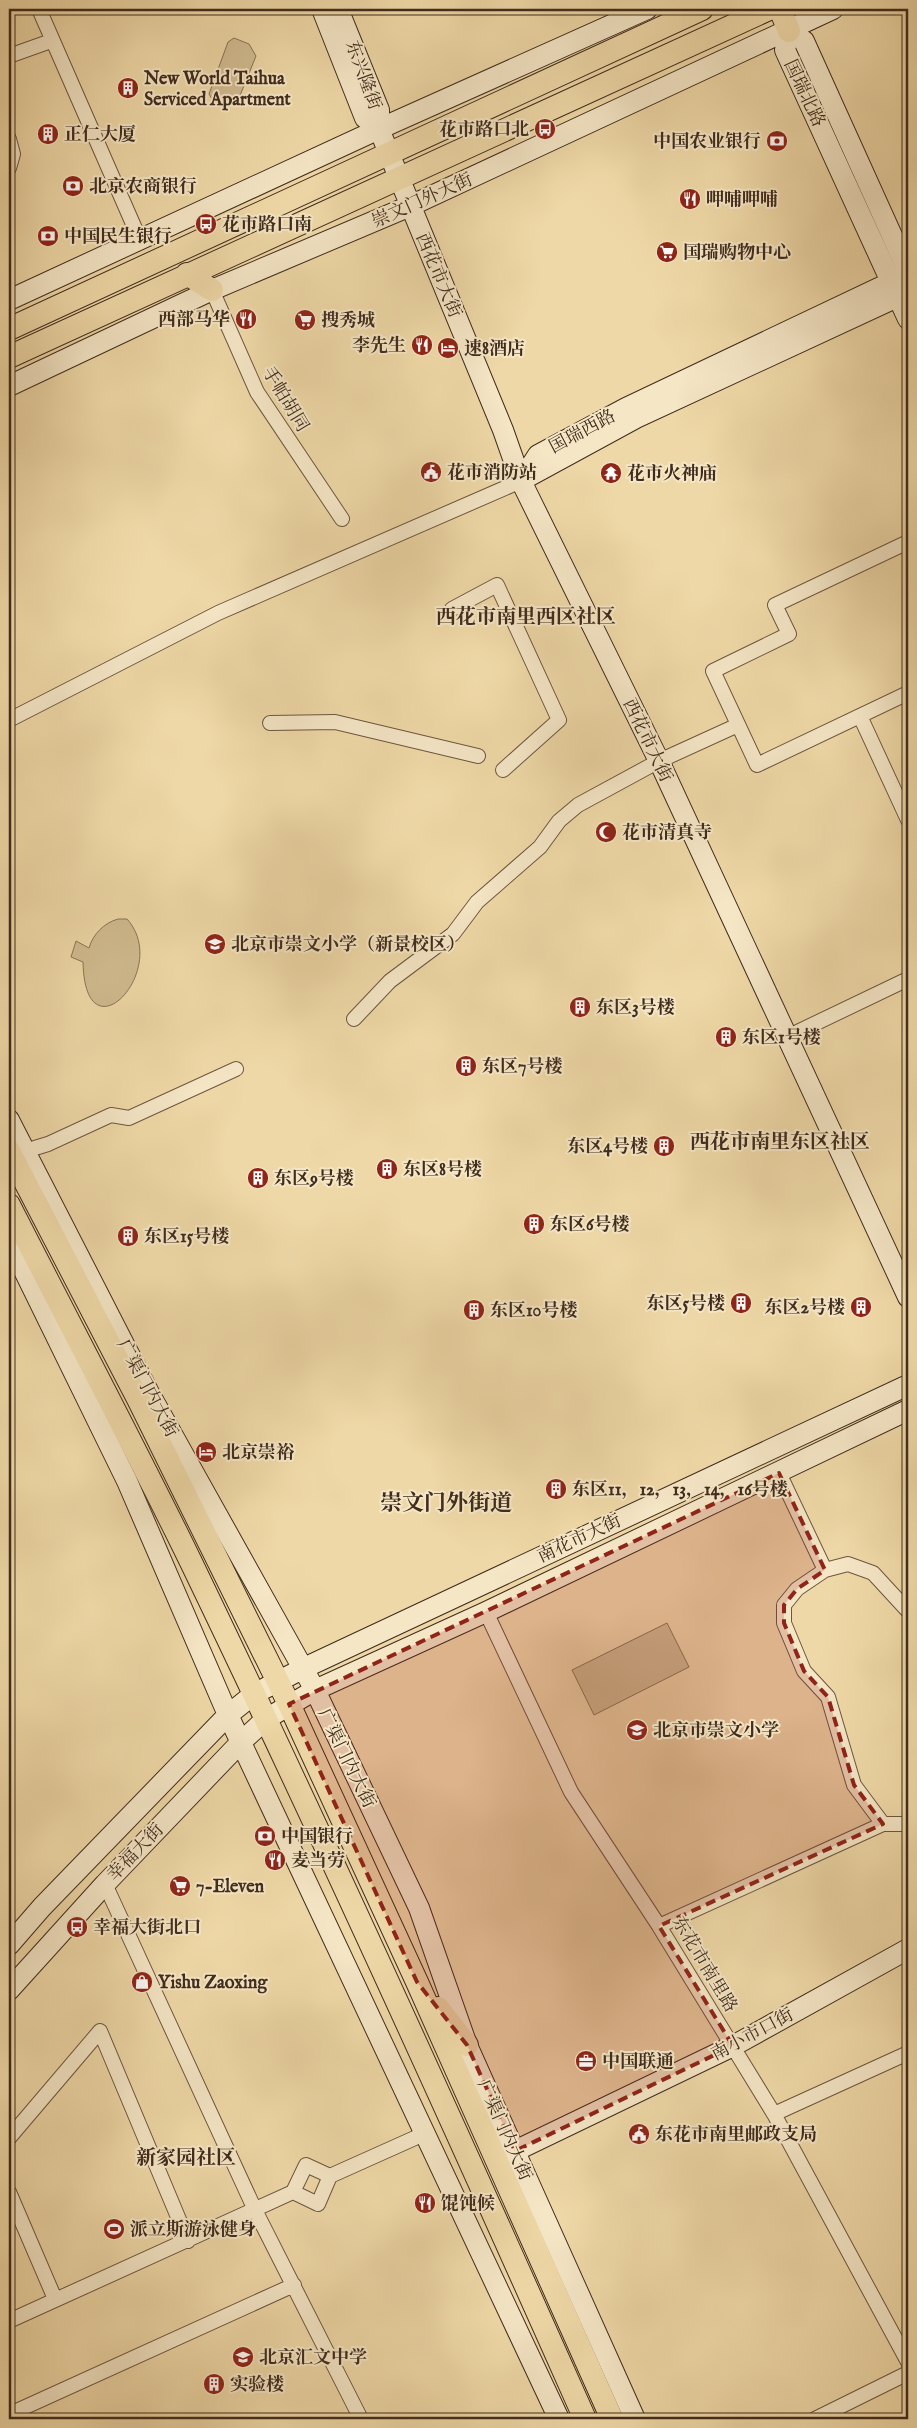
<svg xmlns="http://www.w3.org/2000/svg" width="917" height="2428" viewBox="0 0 917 2428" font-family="'IM FELL English','Noto Serif SC',serif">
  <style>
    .green { fill: #d1bb90; stroke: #887456 }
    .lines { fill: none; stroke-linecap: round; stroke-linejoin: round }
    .street-casing { stroke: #6c5740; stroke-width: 16 }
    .secondary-casing { stroke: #402c1d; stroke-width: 22 }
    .primary-casing { stroke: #402c1d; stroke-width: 24 }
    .street { stroke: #f5e6c6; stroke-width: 14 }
    .secondary { stroke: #f5e6c6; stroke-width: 20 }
    .primary { stroke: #efd8a7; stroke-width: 22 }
    .marked { fill: #8f2418; fill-opacity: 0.2; stroke: #8f2418; stroke-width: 4; stroke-dasharray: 10 6; stroke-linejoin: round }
    .labels { text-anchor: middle; stroke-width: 4; stroke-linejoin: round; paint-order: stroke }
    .street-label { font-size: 18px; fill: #402c1d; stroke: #f5e6c6 }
    .poi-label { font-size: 18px; font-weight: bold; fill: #402c1d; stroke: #f5e6c6; text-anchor: start }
    .quarter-label { font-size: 20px; font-weight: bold; fill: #402c1d; stroke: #f5e6c6 }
    .district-label { font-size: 22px; font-weight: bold; fill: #402c1d; stroke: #f5e6c6 }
  </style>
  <rect width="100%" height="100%" fill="#efd8a7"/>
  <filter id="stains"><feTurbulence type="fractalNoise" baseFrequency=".004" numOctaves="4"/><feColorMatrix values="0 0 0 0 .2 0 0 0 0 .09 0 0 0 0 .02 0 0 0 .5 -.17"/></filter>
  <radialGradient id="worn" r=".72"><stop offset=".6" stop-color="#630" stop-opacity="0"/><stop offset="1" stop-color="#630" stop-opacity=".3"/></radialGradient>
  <path class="green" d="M234,38L249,44L256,56L237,103L225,106L212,99L209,94L228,42Z
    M118,919H127C172,969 85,1062 83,962L71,957L76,941L89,948C93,934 104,923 118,919Z
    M667,1623L689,1667L594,1715L572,1670Z"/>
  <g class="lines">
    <g class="street-casing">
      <path id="street" d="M39,9L140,240
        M9,56L51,41
        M9,139L13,154L9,168
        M212,290L257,392L342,519
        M908,542L775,605L789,634L713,671L757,765L908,693
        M452,609L497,585L559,720L503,770
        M860,716L908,820
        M9,720L218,613L521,481
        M270,723L335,722L478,756
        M354,1019L390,981L453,934L477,902L540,847L559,821L578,805L659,761L738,725
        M787,1037L908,979
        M25,1151L48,1144L111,1115L129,1118L236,1069
        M779,1473L825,1570
        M908,1611L873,1573L848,1564L825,1570L797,1589L784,1605V1623L804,1671L828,1697L854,1785L883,1824H908
        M486,1612L571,1792L659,1926L774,2114L908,2362
        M105,1884L255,2210L361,2419
        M659,1926L883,1824
        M774,2114L908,2053
        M9,2138L100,2031L188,2241
        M306,2165L330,2176L318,2204L293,2192Z
        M330,2176L426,2133
        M9,2192L55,2299
        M9,2321L293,2192
        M12,2413L294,2285
        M815,2419L908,2373"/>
    </g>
    <g class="secondary-casing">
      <path id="secondary" d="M322,9L365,118L379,129
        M338,9L379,110V129L503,430L521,481L659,761L908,1297
        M908,271L804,41L789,31L785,50L908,319
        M9,300L379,129L647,9
        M9,386L212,290L410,206L833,9
        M522,480L636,418L908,292
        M521,481L538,455L626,408L904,276
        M9,1120L148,1391L315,1690L419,1908L467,2045L635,2419
        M9,1240L127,1481L228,1715L559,2419
        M9,1945L42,1907L228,1715L254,1694L304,1668L908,1385
        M9,1990L105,1884L241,1742L266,1719L315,1690L486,1612L908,1410
        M515,2151L733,2046L908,1949"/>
    </g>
    <g class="primary-casing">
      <path id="primary" d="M780,9L789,31
        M187,274L212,290
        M9,329L702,9
        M9,357L769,9
        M9,1151L138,1399L289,1704L417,1982L612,2419
        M9,1205C69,1323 132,1441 190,1560C327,1844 457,2131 585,2419
        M438,2008L467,2045"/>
    </g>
    <use href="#street" class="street"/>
    <use href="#secondary" class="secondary"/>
    <use href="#primary" class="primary"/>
  </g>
  <path class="marked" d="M779,1473L825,1570L797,1589L784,1605V1623L804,1671L828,1697L854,1785L883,1824L659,1926L733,2046L515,2151L467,2045L417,1982L289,1704Z"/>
  <defs>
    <g id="building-disc" transform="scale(1.125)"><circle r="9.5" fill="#8f2418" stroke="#f5e6c6"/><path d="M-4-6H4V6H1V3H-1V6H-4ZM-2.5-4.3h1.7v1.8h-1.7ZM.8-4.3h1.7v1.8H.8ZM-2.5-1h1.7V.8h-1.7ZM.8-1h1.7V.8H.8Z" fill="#fff"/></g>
    <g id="bus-disc" transform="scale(1.125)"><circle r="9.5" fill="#8f2418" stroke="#f5e6c6"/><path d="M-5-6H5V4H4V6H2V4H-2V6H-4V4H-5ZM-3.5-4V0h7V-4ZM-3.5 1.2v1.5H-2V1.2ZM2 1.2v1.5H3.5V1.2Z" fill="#fff"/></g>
    <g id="bank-disc" transform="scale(1.125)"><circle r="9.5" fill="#8f2418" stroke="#f5e6c6"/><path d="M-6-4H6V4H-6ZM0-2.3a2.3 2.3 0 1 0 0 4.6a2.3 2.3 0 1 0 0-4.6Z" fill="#fff"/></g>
    <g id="restaurant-disc" transform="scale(1.125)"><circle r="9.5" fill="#8f2418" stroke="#f5e6c6"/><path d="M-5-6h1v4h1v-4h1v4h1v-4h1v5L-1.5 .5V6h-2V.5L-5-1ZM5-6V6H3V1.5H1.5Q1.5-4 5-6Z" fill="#fff"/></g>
    <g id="supermarket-disc" transform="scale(1.125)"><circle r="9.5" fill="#8f2418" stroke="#f5e6c6"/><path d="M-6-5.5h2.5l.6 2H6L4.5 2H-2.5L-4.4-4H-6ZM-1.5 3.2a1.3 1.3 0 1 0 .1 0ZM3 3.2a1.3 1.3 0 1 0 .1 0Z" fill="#fff"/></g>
    <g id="hotel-disc" transform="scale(1.125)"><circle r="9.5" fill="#8f2418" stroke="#f5e6c6"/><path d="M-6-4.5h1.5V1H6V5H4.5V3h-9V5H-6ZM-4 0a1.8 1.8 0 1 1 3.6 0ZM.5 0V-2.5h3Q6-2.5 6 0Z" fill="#fff"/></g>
    <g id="civic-disc" transform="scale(1.125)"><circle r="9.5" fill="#8f2418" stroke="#f5e6c6"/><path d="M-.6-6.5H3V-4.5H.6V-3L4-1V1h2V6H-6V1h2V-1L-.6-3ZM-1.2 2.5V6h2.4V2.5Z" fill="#fff"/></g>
    <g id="temple-disc" transform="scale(1.125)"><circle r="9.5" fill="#8f2418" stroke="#f5e6c6"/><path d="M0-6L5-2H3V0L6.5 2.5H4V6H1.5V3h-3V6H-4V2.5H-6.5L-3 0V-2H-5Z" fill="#fff"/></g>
    <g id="mosque-disc" transform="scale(1.125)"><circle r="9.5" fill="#8f2418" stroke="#f5e6c6"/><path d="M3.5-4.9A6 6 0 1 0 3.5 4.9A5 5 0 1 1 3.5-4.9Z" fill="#fff"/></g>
    <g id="school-disc" transform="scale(1.125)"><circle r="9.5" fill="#8f2418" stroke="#f5e6c6"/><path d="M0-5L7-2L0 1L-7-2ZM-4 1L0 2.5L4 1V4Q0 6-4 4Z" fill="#fff"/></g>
    <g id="shop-disc" transform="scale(1.125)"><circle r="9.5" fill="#8f2418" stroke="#f5e6c6"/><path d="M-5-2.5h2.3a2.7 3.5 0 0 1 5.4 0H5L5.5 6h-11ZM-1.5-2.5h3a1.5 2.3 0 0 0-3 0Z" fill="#fff"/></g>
    <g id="office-disc" transform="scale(1.125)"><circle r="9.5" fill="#8f2418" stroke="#f5e6c6"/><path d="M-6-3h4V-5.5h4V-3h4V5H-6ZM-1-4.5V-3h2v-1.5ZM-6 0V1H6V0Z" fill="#fff"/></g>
    <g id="stadium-disc" transform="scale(1.125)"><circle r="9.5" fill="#8f2418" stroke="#f5e6c6"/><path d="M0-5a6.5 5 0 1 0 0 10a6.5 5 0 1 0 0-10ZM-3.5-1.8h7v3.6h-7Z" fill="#fff"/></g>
  </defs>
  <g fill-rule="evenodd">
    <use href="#building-disc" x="128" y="88"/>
    <use href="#bus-disc" x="545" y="129"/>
    <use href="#building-disc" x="48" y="134"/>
    <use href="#bank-disc" x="777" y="141"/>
    <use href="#bank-disc" x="73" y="186"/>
    <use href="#restaurant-disc" x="690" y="199"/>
    <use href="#bus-disc" x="206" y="224"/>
    <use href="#bank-disc" x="48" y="236"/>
    <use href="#supermarket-disc" x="667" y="252"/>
    <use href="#restaurant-disc" x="246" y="319"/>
    <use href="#supermarket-disc" x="305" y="320"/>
    <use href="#restaurant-disc" x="422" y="345"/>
    <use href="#hotel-disc" x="448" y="348"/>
    <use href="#civic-disc" x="431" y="472"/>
    <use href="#temple-disc" x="611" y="473"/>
    <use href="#mosque-disc" x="606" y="832"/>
    <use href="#school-disc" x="215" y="944"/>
    <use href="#building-disc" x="580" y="1007"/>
    <use href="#building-disc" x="726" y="1037"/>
    <use href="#building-disc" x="466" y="1066"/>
    <use href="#building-disc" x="664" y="1146"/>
    <use href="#building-disc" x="387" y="1169"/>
    <use href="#building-disc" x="258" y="1178"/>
    <use href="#building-disc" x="534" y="1224"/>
    <use href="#building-disc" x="128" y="1236"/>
    <use href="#building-disc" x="741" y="1303"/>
    <use href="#building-disc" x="861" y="1307"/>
    <use href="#building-disc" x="474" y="1310"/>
    <use href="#hotel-disc" x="206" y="1452"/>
    <use href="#building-disc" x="556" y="1489"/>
    <use href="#school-disc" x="637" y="1730"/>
    <use href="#bank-disc" x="265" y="1836"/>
    <use href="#restaurant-disc" x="275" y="1860"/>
    <use href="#supermarket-disc" x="180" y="1886"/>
    <use href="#bus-disc" x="77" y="1927"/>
    <use href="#shop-disc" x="142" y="1982"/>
    <use href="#office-disc" x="586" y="2061"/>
    <use href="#civic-disc" x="639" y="2134"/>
    <use href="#restaurant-disc" x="425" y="2203"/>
    <use href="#stadium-disc" x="114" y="2229"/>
    <use href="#school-disc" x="243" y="2357"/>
    <use href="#building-disc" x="214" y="2384"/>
  </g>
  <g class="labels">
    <g class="street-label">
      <text transform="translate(364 75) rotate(70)" y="6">东兴隆街</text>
      <text transform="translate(805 93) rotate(65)" y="6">国瑞北路</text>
      <text transform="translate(422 200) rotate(-24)" y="6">崇文门外大街</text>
      <text transform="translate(439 275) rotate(67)" y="6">西花市大街</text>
      <text transform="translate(286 399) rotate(59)" y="6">手帕胡同</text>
      <text transform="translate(582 431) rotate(-28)" y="6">国瑞西路</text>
      <text transform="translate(648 740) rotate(64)" y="6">西花市大街</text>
      <text transform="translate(148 1388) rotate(62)" y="6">广渠门内大街</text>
      <text transform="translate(579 1538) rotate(-25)" y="6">南花市大街</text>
      <text transform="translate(347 1758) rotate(64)" y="6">广渠门内大街</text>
      <text transform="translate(135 1852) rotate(-46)" y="6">幸福大街</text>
      <text transform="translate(705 1964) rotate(59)" y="6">东花市南里路</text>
      <text transform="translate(752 2034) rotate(-28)" y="6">南小市口街</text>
      <text transform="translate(505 2130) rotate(66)" y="6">广渠门内大街</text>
    </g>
    <g class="poi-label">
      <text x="144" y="84">New World Taihua<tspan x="144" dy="21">Serviced Apartment</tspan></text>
      <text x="529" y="135" text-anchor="end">花市路口北</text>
      <text x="64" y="140">正仁大厦</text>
      <text x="761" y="147" text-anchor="end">中国农业银行</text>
      <text x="89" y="192">北京农商银行</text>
      <text x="706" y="205">呷哺呷哺</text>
      <text x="222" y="230">花市路口南</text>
      <text x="64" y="242">中国民生银行</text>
      <text x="683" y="258">国瑞购物中心</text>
      <text x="230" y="325" text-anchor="end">西部马华</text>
      <text x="321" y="326">搜秀城</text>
      <text x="406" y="351" text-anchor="end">李先生</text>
      <text x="464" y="354">速8酒店</text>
      <text x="447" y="478">花市消防站</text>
      <text x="627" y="479">花市火神庙</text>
      <text x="622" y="838">花市清真寺</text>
      <text x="231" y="950">北京市崇文小学（新景校区）</text>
      <text x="596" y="1013">东区3号楼</text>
      <text x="742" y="1043">东区1号楼</text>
      <text x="482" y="1072">东区7号楼</text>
      <text x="648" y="1152" text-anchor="end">东区4号楼</text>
      <text x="403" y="1175">东区8号楼</text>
      <text x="274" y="1184">东区9号楼</text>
      <text x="550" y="1230">东区6号楼</text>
      <text x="144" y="1242">东区15号楼</text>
      <text x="725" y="1309" text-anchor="end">东区5号楼</text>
      <text x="845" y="1313" text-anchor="end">东区2号楼</text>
      <text x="490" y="1316">东区10号楼</text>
      <text x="222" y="1458">北京崇裕</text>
      <text x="572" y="1495">东区11，12，13，14，16号楼</text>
      <text x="653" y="1736">北京市崇文小学</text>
      <text x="281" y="1842">中国银行</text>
      <text x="291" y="1866">麦当劳</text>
      <text x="196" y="1892">7-Eleven</text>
      <text x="93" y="1933">幸福大街北口</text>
      <text x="158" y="1988">Yishu Zaoxing</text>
      <text x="602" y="2067">中国联通</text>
      <text x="655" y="2140">东花市南里邮政支局</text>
      <text x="441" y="2209">馄饨候</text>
      <text x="130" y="2235">派立斯游泳健身</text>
      <text x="259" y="2363">北京汇文中学</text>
      <text x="230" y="2390">实验楼</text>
    </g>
    <g class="quarter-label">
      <text x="526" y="623">西花市南里西区社区</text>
      <text x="780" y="1148">西花市南里东区社区</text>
      <text x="186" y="2164">新家园社区</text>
    </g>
    <g class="district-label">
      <text x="446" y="1510">崇文门外街道</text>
    </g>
  </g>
  <rect width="917" height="2428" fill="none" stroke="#efd8a7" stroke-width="30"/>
  <rect x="10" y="10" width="897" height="2408" fill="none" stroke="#402c1d" stroke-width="2.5"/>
  <rect x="15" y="15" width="887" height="2398" fill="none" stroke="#402c1d"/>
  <rect width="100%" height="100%" filter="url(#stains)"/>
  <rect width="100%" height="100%" fill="url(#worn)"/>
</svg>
